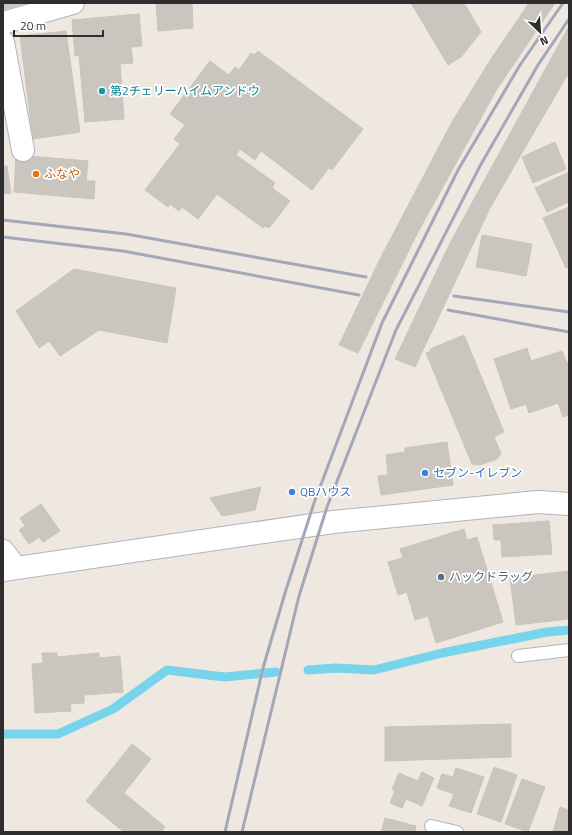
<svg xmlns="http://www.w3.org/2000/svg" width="572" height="835" viewBox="0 0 572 835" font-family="'Titillium Web','Noto Sans JP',sans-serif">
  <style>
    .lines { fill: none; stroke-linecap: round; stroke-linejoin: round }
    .stream { stroke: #78d4ec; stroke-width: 9 }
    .building { fill: #cac6bf; stroke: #cac3ba }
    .service-casing { stroke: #b1b4bd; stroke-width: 14 }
    .minor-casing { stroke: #b1b4bd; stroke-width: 24 }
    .service { stroke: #fff; stroke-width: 12 }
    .minor { stroke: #fff; stroke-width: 22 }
    .rail { stroke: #a3a7b7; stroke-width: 3 }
    .culture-dot { fill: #0f9aa8; stroke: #fff; stroke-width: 1.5 }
    .food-dot { fill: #e8710a; stroke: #fff; stroke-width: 1.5 }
    .shop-dot { fill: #3f7fe0; stroke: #fff; stroke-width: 1.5 }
    .service-dot { fill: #5c6f8a; stroke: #fff; stroke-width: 1.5 }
    .labels { text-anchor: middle; stroke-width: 3.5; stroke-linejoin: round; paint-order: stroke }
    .culture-label { font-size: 12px; fill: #0d838f; stroke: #fff; text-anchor: start }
    .food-label { font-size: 12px; fill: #c56008; stroke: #fff; text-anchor: start }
    .shop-label { font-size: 12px; fill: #366cbe; stroke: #fff; text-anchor: start }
    .service-label { font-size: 12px; fill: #4e5e75; stroke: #fff; text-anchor: start }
  </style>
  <rect width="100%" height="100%" fill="#eee8e1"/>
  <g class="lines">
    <path class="stream" d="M308,670L336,668L374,670L442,653L547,632L569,630
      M3,734H58L113,709L167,670L224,677L276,672"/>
  </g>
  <path class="building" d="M3,3H27L3,10Z
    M156,3H192L193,28L158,31Z
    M411,3H464L481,32L461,57L448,65Z
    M529,3H555L497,89L418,232L358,353L339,345L380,259L452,122L491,59Z
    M139,14L142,46L131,47L133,63L120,64L124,119L85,122L79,55L75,56L72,20Z
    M569,26V72L490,208L415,367L395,359L450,243Z
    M66,31L80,132L33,139L20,36Z
    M258,51L363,129L332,170L329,168L312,190L261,151L255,160L240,149L236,155L275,183L272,188L290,201L269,228L265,226L263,228L217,194L198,219L182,207L179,211L170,204L168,207L145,190L180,144L174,139L185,125L170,114L210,61L229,75L235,67L239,70L251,53L254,55Z
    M555,142L566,169L533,183L522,157Z
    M16,155L88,161L86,181H95L94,199L14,192Z
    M3,166H7L11,193L3,194Z
    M569,172V202L547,212L535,188Z
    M569,207V267L566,268L543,218Z
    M482,235L532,244L526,276L476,267Z
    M74,269L176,288L167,343L99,330L60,356L49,341L39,348L16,311Z
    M464,335L504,432L494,437L501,453L497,459L480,465L472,464L426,353L431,351L430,349Z
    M527,348L531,361L562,351L567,363L569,362V415L563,417L558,403L529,413L526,404L511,409L494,359Z
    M447,442L453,485L381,495L378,476L388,475L386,455L405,452V448Z
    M261,487L255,510L222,516L210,498Z
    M41,504L60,531L43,542L39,537L29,544L19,530L25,526L20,518Z
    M549,521L552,554L502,557L501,540H494L493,525Z
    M464,529L467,540L477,537L503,622L436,643L428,616L415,620L407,592L398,595L388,562L403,558L400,549Z
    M569,571V619L516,625L510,578Z
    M42,653H57V657L99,653V658L120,656L123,692L84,695V703L70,704L71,711L35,713L32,664L43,663Z
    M511,724V757L385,761V727Z
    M132,744L151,759L124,793L165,827L161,832H124L86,801Z
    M494,767L517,775L501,822L477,814Z
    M456,768L484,777L471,813L449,806L454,794L437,788L442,774L453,777Z
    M422,772L434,778L422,806L406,799L402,808L390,803L395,791L392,789L399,773L418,781Z
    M522,779L545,787L528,832L505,824Z
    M560,807L569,810V832H553Z
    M385,818L416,826L415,832H381Z"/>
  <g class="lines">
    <g class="service-casing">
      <path id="service" d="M518,656L569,650
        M431,826L457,832"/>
    </g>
    <g class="minor-casing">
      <path id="minor" d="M3,23L73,3
        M3,42L23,150
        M3,551L16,568
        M3,570L333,522L538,502L569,504"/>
    </g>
    <use href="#service" class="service"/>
    <use href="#minor" class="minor"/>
    <path class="rail" d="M3,220L126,234L366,277
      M3,237L123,251L359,295
      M454,296L569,312
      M448,310L569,332
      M225,832L263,668L285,593L314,503L382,323L458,170L520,65L563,3
      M242,832L299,596L327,507L396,330L480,166L538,65L569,19"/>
  </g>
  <circle class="culture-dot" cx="102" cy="91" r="4"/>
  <circle class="food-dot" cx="36" cy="174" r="4"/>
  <g class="shop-dot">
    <circle cx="425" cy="473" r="4"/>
    <circle cx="292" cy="492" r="4"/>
  </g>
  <circle class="service-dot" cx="441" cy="577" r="4"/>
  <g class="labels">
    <g class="culture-label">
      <text x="110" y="95">第2チェリーハイムアンドウ</text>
    </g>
    <g class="food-label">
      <text x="44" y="178">ふなや</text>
    </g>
    <g class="shop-label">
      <text x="433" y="477">セブン-イレブン</text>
      <text x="300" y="496">QBハウス</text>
    </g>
    <g class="service-label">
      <text x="449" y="581">ハックドラッグ</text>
    </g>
  </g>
  <rect width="572" height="835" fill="none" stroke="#2e2e2e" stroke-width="8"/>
  <g transform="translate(540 32) rotate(155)" stroke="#ffffff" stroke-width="3" paint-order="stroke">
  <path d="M0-3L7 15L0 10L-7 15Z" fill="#2e2e2e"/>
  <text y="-6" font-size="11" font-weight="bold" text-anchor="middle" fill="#2e2e2e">N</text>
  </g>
  <path d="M14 30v6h89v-6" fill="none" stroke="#2e2e2e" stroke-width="2"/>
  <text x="20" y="30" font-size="12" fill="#2e2e2e" stroke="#ffffff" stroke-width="3" paint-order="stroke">20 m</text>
</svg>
